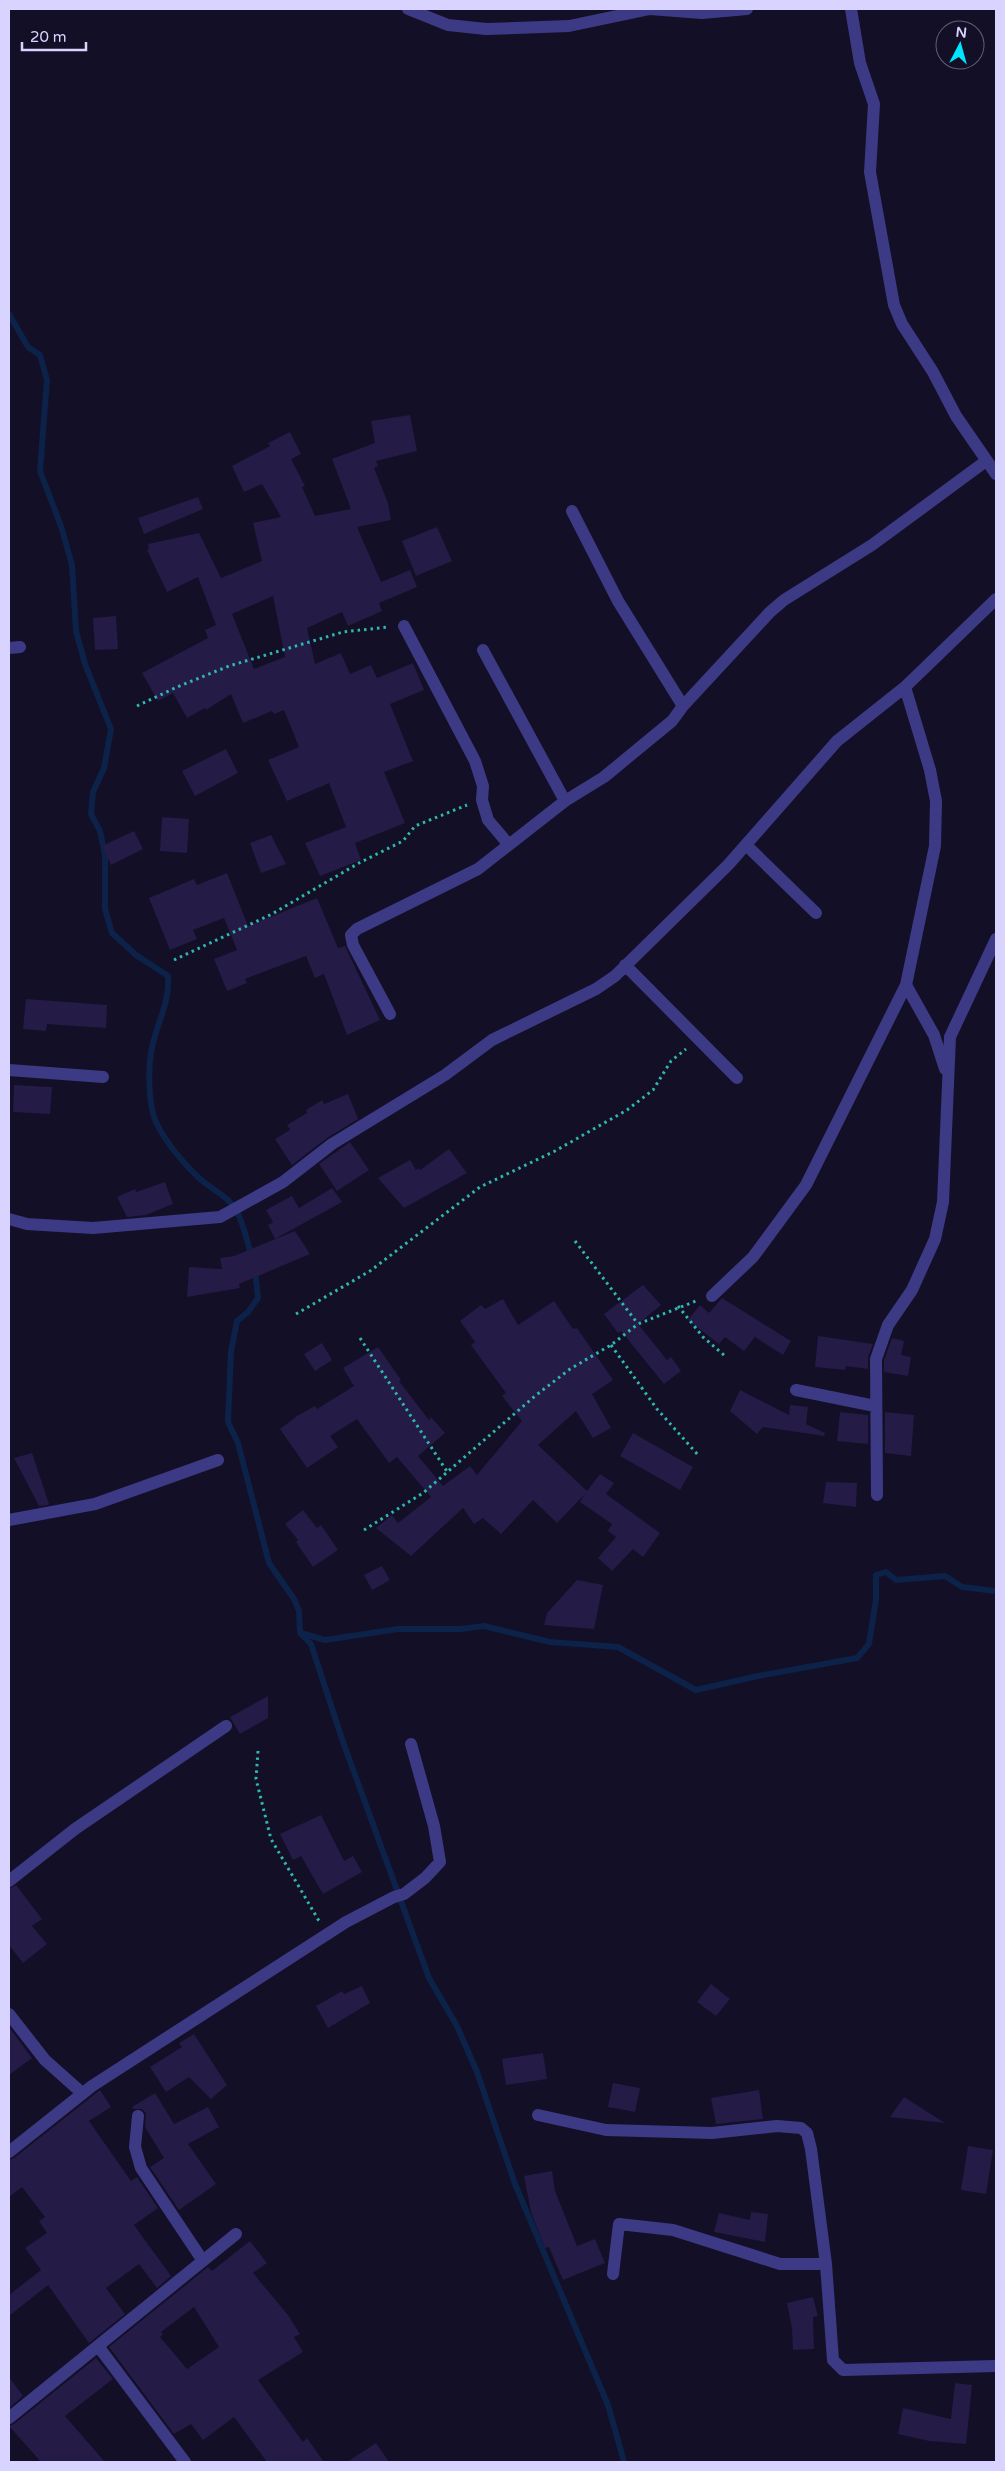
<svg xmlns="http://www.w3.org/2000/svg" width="1005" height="2471" viewBox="0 0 1005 2471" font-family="'Varela Round',sans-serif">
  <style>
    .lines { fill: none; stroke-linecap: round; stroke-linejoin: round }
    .stream { stroke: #0c2248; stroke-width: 6 }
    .building { fill: #241b47; fill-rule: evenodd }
    .path { stroke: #2fb8b0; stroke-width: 3; stroke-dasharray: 2.5 4; stroke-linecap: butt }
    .lane { stroke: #3d3a85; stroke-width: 12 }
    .street { stroke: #3d3a85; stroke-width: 12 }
  </style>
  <rect width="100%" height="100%" fill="#130f26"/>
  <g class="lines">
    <path class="stream" d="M9,314L28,347L40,355L47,380L40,471L61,526L72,565L76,631L85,664L111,729L104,768L93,792L91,814L100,831L105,855V909L112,933L136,955L168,976C170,1006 155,1025 151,1053C148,1071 149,1096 153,1114C159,1135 183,1163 199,1178C211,1189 228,1196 236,1210C244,1224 247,1242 252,1257
      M255,1269L258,1298L248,1312L237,1321L231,1351L228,1422L238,1443L269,1563L294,1599L299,1611L300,1633L311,1644L342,1739L429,1978L457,2026L477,2072L515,2184L608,2405L624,2462
      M301,1633L325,1640L398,1629H461L484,1626L550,1642L618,1647L696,1690L758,1676L857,1658L869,1644L876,1599V1575L886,1572L896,1580L945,1576L962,1587L996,1591"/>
  </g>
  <path class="building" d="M410,415L417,451L376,461L378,466L374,468L388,503L391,520L357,527L381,582L410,570L417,587L379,603L382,611L348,626L342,612L307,628L315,664L341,653L350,674L371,665L377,678L413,663L424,690L390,704L413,761L384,772L405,823L355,843L361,860L320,876L305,843L346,827L329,783L287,801L268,760L299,747L284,710L274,714L272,711L243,723L231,694L206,710L205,708L187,718L173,693L158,701L142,673L208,638L205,630L216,625L198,577L167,592L147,550L149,549L148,544L199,533L221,578L262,561L253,523L281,517L262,484L244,492L232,466L270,446L268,443L290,432L301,454L291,459L305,486L302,487L315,516L351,509L332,459L375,443L371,421ZM273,596L285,657L254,669L232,614Z
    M198,497L203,509L144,534L138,518Z
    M437,527L452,561L416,576L402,541Z
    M116,616L118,649L95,650L93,618Z
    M226,749L238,773L195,796L182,771Z
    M162,817L189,819L187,853L160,851Z
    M134,831L143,849L111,865L102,846Z
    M271,835L286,864L261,873L250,843Z
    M227,873L248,926L317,898L338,948L345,946L380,1020L347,1035L324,974L315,978L306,956L245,979L247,983L227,991L214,959L237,950L224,918L193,930L197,939L170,950L149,898L194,879L197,885Z
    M26,999L107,1005L106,1028L47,1024L46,1031L23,1029Z
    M14,1085L52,1087L50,1114L13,1112Z
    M348,1094L358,1119L327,1138L292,1165L275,1139L290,1130L287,1125L307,1113L306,1110L322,1100L324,1104Z
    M350,1142L369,1170L337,1191L319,1164Z
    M449,1149L467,1173L404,1208L378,1178L410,1160L416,1170L419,1168L420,1170Z
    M165,1182L173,1204L146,1215L127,1217L117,1197L135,1189L136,1192Z
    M332,1188L342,1202L275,1239L268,1225L273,1222L266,1210L292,1196L299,1208Z
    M295,1231L310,1254L239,1284L240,1288L187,1297L189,1267L222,1269L220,1258L234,1256Z
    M643,1285L661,1305L638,1324L667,1360L671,1357L681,1371L664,1384L621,1331L618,1333L604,1314Z
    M722,1298L791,1341L783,1355L755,1337L744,1351L725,1337L719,1344L688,1320L700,1305L709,1313Z
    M503,1299L518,1325L554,1301L573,1329L577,1328L613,1380L592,1394L611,1428L593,1438L576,1411L538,1445L587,1491L600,1474L614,1483L606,1494L660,1533L643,1557L633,1549L612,1571L598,1558L616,1537L608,1531L612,1524L580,1502L585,1494L557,1523L533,1500L501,1534L483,1518L474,1524L463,1508L411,1556L376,1528L392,1515L398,1523L431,1497L397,1457L389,1463L357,1419L330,1436L338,1447L307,1468L280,1429L297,1416L315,1406L317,1409L354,1386L343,1368L378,1347L401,1380L399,1381L429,1420L431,1417L445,1433L418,1456L443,1486L470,1466L477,1475L522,1421L502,1396L506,1393L471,1345L475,1342L460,1321L481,1305L485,1309Z
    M818,1336L873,1344L868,1357V1369L846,1366L845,1370L815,1367Z
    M892,1338L904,1341L901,1355L911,1357L908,1376L884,1372V1360Z
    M322,1343L332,1360L315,1371L304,1354Z
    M740,1390L789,1415L790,1405L808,1407L806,1424L825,1433L824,1436L763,1427L757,1434L730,1411Z
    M840,1412L868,1415V1444L837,1441Z
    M885,1412L914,1415L911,1456L885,1453Z
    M633,1433L693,1467L680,1490L620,1456Z
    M32,1453L49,1504L48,1505L39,1506L14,1458Z
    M826,1482L857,1483L856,1507L823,1503Z
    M303,1510L317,1528L321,1525L338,1550L313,1567L296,1542L298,1540L285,1524Z
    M382,1566L390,1580L372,1590L364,1575Z
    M577,1580L603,1585L594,1629L544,1625L547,1613Z
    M268,1696V1718L240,1734L230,1717Z
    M321,1815L344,1861L353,1856L362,1872L323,1894L301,1856L293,1860L280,1834Z
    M16,1885L42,1919L32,1926L47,1944L23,1963L9,1945V1889Z
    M711,1984L730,1999L716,2016L697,2002Z
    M362,1986L370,2003L328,2028L316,2006L342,1991L344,1994Z
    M9,2027L32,2058L9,2075Z
    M194,2034L227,2085L211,2099L189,2077L166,2092L150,2067L182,2047L179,2043Z
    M543,2053L547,2079L506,2085L502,2059Z
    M613,2083L640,2088L635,2112L608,2107Z
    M100,2090L111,2107L89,2121L131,2181L137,2177L158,2208L134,2225L171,2276L157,2288L139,2264L106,2288L125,2314L89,2343L48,2285L9,2316V2295L41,2270L25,2248L47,2233L39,2221L45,2217L22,2187L9,2197V2160L14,2158Z
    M759,2090L763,2119L716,2124L711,2098Z
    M155,2093L174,2124L208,2107L219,2127L188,2144L216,2184L179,2210L150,2167L164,2158L145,2127L146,2113L142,2109H134L132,2107Z
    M904,2097L945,2123L890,2117Z
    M968,2146L993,2150L986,2194L961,2190Z
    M552,2171L555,2191L577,2246L595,2239L605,2263L563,2280L549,2247L545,2248L531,2212L524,2176Z
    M751,2212L768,2214L765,2242L714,2232L719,2213L750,2220Z
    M250,2241L267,2263L253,2273L288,2315L300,2334L294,2337L303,2352L258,2380L303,2442L307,2438L324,2462H267L234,2417L203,2440L191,2424L174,2434L109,2347L208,2267L212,2271ZM194,2307L219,2347L187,2369L160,2337L163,2334L161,2332Z
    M813,2297L818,2316L813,2317L814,2349L793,2350L792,2328L787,2303Z
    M96,2358L113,2379L65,2416L105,2462H41L9,2426L14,2424Z
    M9,2377L23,2396L9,2408Z
    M955,2383L972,2385L966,2444L929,2441L898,2434L903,2408L951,2419Z
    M376,2443L389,2462H347Z"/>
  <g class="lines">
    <path class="path" d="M137,706L177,687L229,666L343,632L388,627
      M174,960L272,914L359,863L403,841L415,826L467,805
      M575,1241L638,1324
      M678,1306L703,1337L725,1356
      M296,1314L370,1271L480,1187L555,1151L627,1110L653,1090L671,1061L686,1049
      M360,1338L448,1473
      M611,1345L657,1409L699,1456
      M364,1530L423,1493L535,1396L570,1369L611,1345L638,1324L696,1301
      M258,1751L256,1779L271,1839L319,1921"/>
    <path class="lane" d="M9,1881L75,1829L226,1726
      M9,2014L45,2060L82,2093"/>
    <path class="street" d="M408,9L448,25L486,29L569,26L650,9L702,13L747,9
      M851,9L860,63L874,104L870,172L894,305L902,324L933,372L956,416L996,474
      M572,511L618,601L683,706
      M404,626L475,761L483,786L482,800L488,820L509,845
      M9,648L20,647
      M483,650L565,801
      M746,845L816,913
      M625,965L737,1078
      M906,985L934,1035L945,1069
      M390,1014L353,945L351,935L357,929L478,869L565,801L604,777L672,721L683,706L770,612L784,600L872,545L986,461
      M9,1070L103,1077
      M9,1219L27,1224L93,1228L220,1217L283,1182L332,1144L445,1075L492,1040L596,989L615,976L728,865L837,741L905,687L996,599
      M712,1296L753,1257L806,1185L906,985L935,846L936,801L930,770L905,687
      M796,1390L875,1406
      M877,1495L876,1359L888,1325L912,1290L935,1239L943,1202L950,1037L996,939
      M9,1520L95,1504L218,1460
      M538,2115L606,2130L712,2133L777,2126L801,2128L807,2133L811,2149L826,2264L833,2360L843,2370L996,2366
      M138,2116L135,2147L141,2168L203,2261
      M9,2152L92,2086L346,1922L394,1897L404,1894L425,1878L440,1862L434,1826L411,1744
      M613,2274L619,2224L673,2230L780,2264H826
      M98,2346L185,2462
      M9,2418L236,2234"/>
  </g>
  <rect width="1005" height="2471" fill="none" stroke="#d9d4ff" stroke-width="20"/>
  <g transform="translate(960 45) rotate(6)"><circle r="24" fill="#130f26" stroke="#625e7d"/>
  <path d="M0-4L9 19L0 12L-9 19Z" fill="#00e5ff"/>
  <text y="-8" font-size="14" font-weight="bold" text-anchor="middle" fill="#d9d4ff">N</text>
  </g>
  <path d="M22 42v8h64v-8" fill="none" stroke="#d9d4ff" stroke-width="2.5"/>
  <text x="30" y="42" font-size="15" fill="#d9d4ff" stroke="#130f26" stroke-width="4" paint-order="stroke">20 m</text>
</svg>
